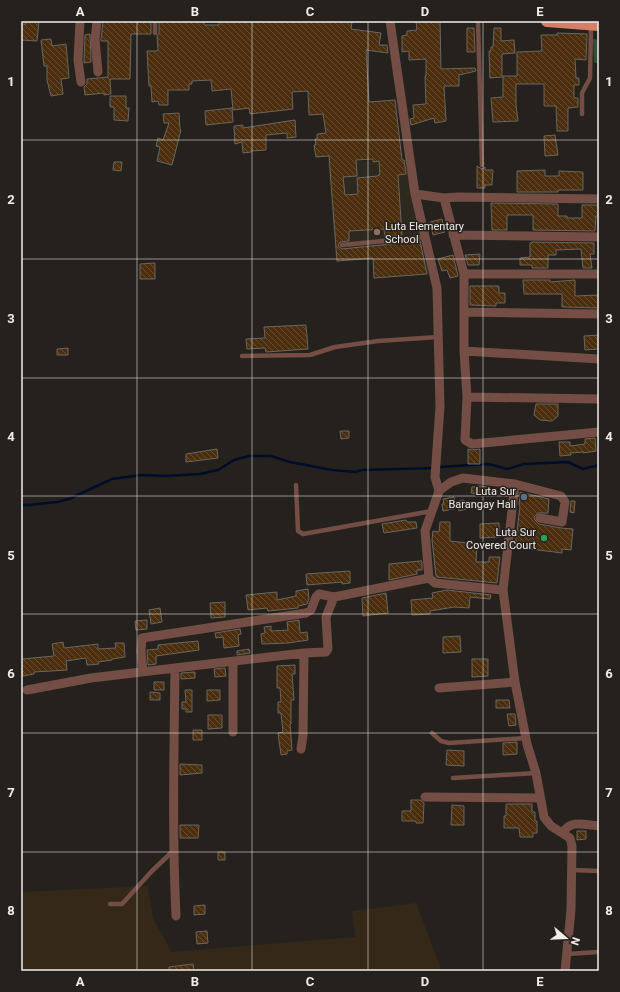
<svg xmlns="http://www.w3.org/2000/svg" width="620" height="992" viewBox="0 0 620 992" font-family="Roboto,sans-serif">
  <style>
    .built { fill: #2e291e }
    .industrial { fill: #342819 }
    .grass { fill: #31513b }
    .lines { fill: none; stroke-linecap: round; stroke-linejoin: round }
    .stream { stroke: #000d29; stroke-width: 2.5 }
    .building { fill: url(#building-back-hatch); stroke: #6b6661; fill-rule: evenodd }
    .service { stroke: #744e44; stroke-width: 4.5 }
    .minor { stroke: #744e44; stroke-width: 9 }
    .trunk { stroke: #d57f69; stroke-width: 12 }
    .grid { fill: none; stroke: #f0eeeb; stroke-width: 1; stroke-opacity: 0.55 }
    .education-dot { fill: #8d6e63; stroke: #25221d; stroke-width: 1.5 }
    .service-dot { fill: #5c6f8a; stroke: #25221d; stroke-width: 1.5 }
    .leisure-dot { fill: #2e9e5b; stroke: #25221d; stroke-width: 1.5 }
    .labels { text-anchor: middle; stroke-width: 3; stroke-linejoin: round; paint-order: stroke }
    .poi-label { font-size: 11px; fill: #f0eeeb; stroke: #25221d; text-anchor: end }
    .neatline { fill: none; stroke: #f0eeeb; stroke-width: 1.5 }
    .grid-label { font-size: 13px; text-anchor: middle; font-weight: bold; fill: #f0eeeb }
  </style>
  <defs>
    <pattern id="building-back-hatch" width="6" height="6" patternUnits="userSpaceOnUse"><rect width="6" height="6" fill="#4a2e0d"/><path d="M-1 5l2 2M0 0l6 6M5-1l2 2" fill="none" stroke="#644d30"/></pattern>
  </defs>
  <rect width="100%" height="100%" fill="#25221d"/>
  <path class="built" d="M406,160L430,274L377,277L376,259L336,262L328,163L356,161L373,162Z"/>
  <path class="industrial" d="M148,886L153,919L172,952L355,937L352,911L416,903L442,971H21V892Z"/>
  <path class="grass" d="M593,39L599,40V63H594Z"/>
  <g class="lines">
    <path class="stream" d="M439,467L489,464L507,469L524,464L568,462L583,469L599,465
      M21,505H29L57,502L69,499L112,479L141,475L165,476L200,474L218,470L234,460L249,456H271L290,462L332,470L355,472L362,470L434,468"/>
  </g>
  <path class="building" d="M26,21H39L37,41L21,40V24H26Z
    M103,21H151V34H131L130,79H110L111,94L104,95V93L85,95L84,87L87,84V79L108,77V41H101V40Z
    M159,21H204V25H219V21H344L352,22L351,29L381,33L379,45H387L388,53L366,50L369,102L395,100L402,160H404L406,174L398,175L402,235L385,237L384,229L349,231V241L340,242L338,246L342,249L420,241L427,274L374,278L373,258L337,261L329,156L316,157L314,145H316L315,139H317V134L326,133L323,114L309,115L308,91L292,92L293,109L250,114L249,108L233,110L231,89L212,91L211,80L192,81V84H189V90H168V105H159L158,101L152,102L151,86H149L147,51H157L158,50L157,36L159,33ZM373,159V162L379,161L380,174L378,175V176L357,178L358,194L345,195L343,177L357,176L356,160Z
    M416,21H440L441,69L475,68L476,71L459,75V86H444L446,121L435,123L434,118L411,125L410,119L414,118L413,105L426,104L425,76H426V59L409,60V51L402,52V36L407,35V31L417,30Z
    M467,28H474L475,52H467Z
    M494,28H501V41L514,40L515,53L502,54V77L490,78L489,51H491V47H493Z
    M557,33L587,34L586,60L575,59L576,78H579V85H574V98H578V107L568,108V131H557L556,106H544V84H516V105L518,121L493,122L491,98L503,97V76H517V52L542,51L541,35H557Z
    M90,34L91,62L84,63L85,35Z
    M51,39L52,46L66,44L69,78L61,79L63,94L51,96L47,80V66H44L41,40Z
    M110,96H126V108H129L128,121L114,120V107H110Z
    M232,108L233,122L206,125L205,111Z
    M179,113L180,129L181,130L172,165L157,161L160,147L156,146L158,138L163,140L169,123H164L163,114Z
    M295,120L296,137L287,138V133L266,135V150L251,151V152L243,153L242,142L235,144L234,126L243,125V128Z
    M555,135L558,155L545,156L544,136Z
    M114,162H122L121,171L113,170Z
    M477,166L482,169L485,167V170H493L492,185H485V188H477Z
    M545,170V176H559V171L583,172V190H558V192H517V171Z
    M491,203L558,204V216H567V218H582V205H599V216H596L595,231L533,230V215H507V230H492Z
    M442,219L445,232L433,235L430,222Z
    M532,242L594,243V254H590L592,268H583L581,249L556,250V255H548V268H532V265H520V258L530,257V243Z
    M480,254L479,265H468L465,255Z
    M453,255L458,276L450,278L447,270L442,271L438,259Z
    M155,263V279H140V264Z
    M523,280H550V282L575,280V296L599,295V308L562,307V294H524Z
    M470,286H499V293H505V303H496V306L470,305Z
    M306,325L308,349L266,352L265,348L247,349L246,339L265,338L264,327Z
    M599,335V349L585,350L584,336Z
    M68,348V355H57V349Z
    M536,404H558V416L552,421L540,420L534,415Z
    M340,431H349V438L341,439Z
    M595,438L596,451L583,453V452L570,453L571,455L560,456L559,442H570V446L585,444V439Z
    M217,449L218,458L186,462V454Z
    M468,449L472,450L480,449V464H468Z
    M480,486L487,487L486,495L471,493L472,487Z
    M520,492L549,499L548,513H538L534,517L535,520L539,524L561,528L573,529L571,550L562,549V553L515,547L520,506L519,505Z
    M454,497L455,502L464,500L466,509L459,511L458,508L443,511L442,504H444L443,499Z
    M571,501H575L574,513L570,512Z
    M406,520L407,522H416L417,528L384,533L382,524Z
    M440,522H450V541L477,544L476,562H489V557H500L497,583L437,577L436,576L432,540L433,531L439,532Z
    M499,523V537L480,538V524Z
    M420,561H422V570H417V574L389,580V564Z
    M350,571V583L342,584V582L307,585L306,574Z
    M308,589L309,599L307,604L298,606V608L268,611L267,608L248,610L246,595L277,592V600L296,596V591Z
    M447,590L491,595L490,599L470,597L469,608L454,607L430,611V614L412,615L411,600L433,598L432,593Z
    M386,593L388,613L363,616L362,598Z
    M225,602V617L211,618L210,603Z
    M160,608L162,622L151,624L149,610Z
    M147,620V629L136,630L135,621Z
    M299,620L300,633L307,632L308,640L288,643L262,644L261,634L265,633L264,627L271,626V631L288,630L287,622Z
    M240,629L241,634L238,635L239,646L224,648L223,637L216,638L215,633Z
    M460,636L461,652L443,653V637Z
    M198,641L199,650L156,656V664L148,665L147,650L158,649V645Z
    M63,642L64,648L98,644V649L116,648L115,643H124L125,657L112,659V660L98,662L99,664L87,665L86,658L66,661L67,670L34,672V674L23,676L21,661L22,659L54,656L52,644Z
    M249,649L250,653L237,655V651Z
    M472,659H488V676L472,677Z
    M295,665V674H292L294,700H291V724H290L292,750L287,751V754L281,755L278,733L283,732L281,713H278V702H281L280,688H277V666Z
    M225,668L226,676L215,677L214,669Z
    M195,672V678L181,679V673Z
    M154,682H164V690H154Z
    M185,690H192V712H186V709H182V702H186Z
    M207,690H220V700L207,701Z
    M150,692L160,693V700H150Z
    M496,700H509L510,708H496Z
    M507,714H515L516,725L509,726Z
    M208,715H222V728L208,729Z
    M193,730H202V740H193Z
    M517,742V754L503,755V743Z
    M447,750L464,751V766L446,765Z
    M180,764L202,765V773L180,775Z
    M411,800H420L424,803L423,823H416V821H402V811H411Z
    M506,804H532V812H535V821H537V833H533V837H520L519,828H504V816H506Z
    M452,805L464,806V825H451Z
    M180,825H199L198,838H180Z
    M577,831H586V839L577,840Z
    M218,852H225V860H218Z
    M205,905V914L194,915V906Z
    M207,931L208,943L197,944L196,932Z
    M193,964L194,971H169V967Z"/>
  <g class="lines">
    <path class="service" d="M155,21V33
      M478,21L482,165
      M582,114V93L590,78L591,26
      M342,245L425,237
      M242,356L310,355L335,347L378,341L438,337
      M296,485L298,531L303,534L432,511
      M432,733L441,741L449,743L526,738
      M453,778L536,773
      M572,870L599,871
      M110,904H122L151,872L174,850
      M567,954L599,952"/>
    <path class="minor" d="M80,21L78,60L81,82
      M97,21L95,40L98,72
      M390,21L415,194L437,288L440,407L435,477L439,491L425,531L429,578L435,583L503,590
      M415,194L444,198
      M599,199L458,197L444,198L464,274V351L467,397L465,440L472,444L599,432
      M453,235L599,237
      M464,274H599
      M465,312L599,314
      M464,351L599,359
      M467,397L599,399
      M515,484L503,590L515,682L527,744L536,773L544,817L551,826L570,838L572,846L571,910L565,971
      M439,491L451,482L463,478L515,484L561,496L565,502L562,522L540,518
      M143,672L141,651L142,638L306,613L311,610L316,597L319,594L334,597L429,578
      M439,688L515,682
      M27,690L91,678L175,668
      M233,732V662
      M301,749L303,736L304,653
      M425,797L540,798
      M563,833C569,819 587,825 599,826
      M176,916C172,834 174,751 175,668L304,653L326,652L328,649L326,617L334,597"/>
    <path class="trunk" d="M547,21L599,25"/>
  </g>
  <path class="grid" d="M137,21V971M252,21V971M368,21V971M483,21V971M21,140H599M21,259H599M21,378H599M21,496H599M21,614H599M21,733H599M21,852H599"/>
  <circle class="education-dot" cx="377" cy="232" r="4"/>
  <circle class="service-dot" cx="524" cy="497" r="4"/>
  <circle class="leisure-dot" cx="544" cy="538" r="4"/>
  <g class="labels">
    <g class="poi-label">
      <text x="385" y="230" text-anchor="start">Luta Elementary<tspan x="385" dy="13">School</tspan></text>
      <text x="516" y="495">Luta Sur<tspan x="516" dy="13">Barangay Hall</tspan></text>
      <text x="536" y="536">Luta Sur<tspan x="536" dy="13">Covered Court</tspan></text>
    </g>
  </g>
  <rect width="620" height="992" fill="none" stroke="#25221d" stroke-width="44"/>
  <g transform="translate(566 938) rotate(109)" stroke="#25221d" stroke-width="3" paint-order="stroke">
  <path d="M0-3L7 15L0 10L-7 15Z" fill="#f0eeeb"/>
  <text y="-6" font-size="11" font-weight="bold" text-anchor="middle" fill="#f0eeeb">N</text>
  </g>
  <rect x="22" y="22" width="576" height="948" class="neatline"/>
  <g class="grid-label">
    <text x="80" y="16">A</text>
    <text x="195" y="16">B</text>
    <text x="310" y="16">C</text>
    <text x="425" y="16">D</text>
    <text x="540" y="16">E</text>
    <text x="11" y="86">1</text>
    <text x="609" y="86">1</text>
    <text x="11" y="204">2</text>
    <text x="609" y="204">2</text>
    <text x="11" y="323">3</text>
    <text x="609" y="323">3</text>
    <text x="11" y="441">4</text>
    <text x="609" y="441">4</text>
    <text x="11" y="560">5</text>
    <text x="609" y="560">5</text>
    <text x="11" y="678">6</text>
    <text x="609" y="678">6</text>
    <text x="11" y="797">7</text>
    <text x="609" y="797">7</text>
    <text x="11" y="915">8</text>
    <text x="609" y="915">8</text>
    <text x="80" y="986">A</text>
    <text x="195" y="986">B</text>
    <text x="310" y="986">C</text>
    <text x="425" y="986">D</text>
    <text x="540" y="986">E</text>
  </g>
</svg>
